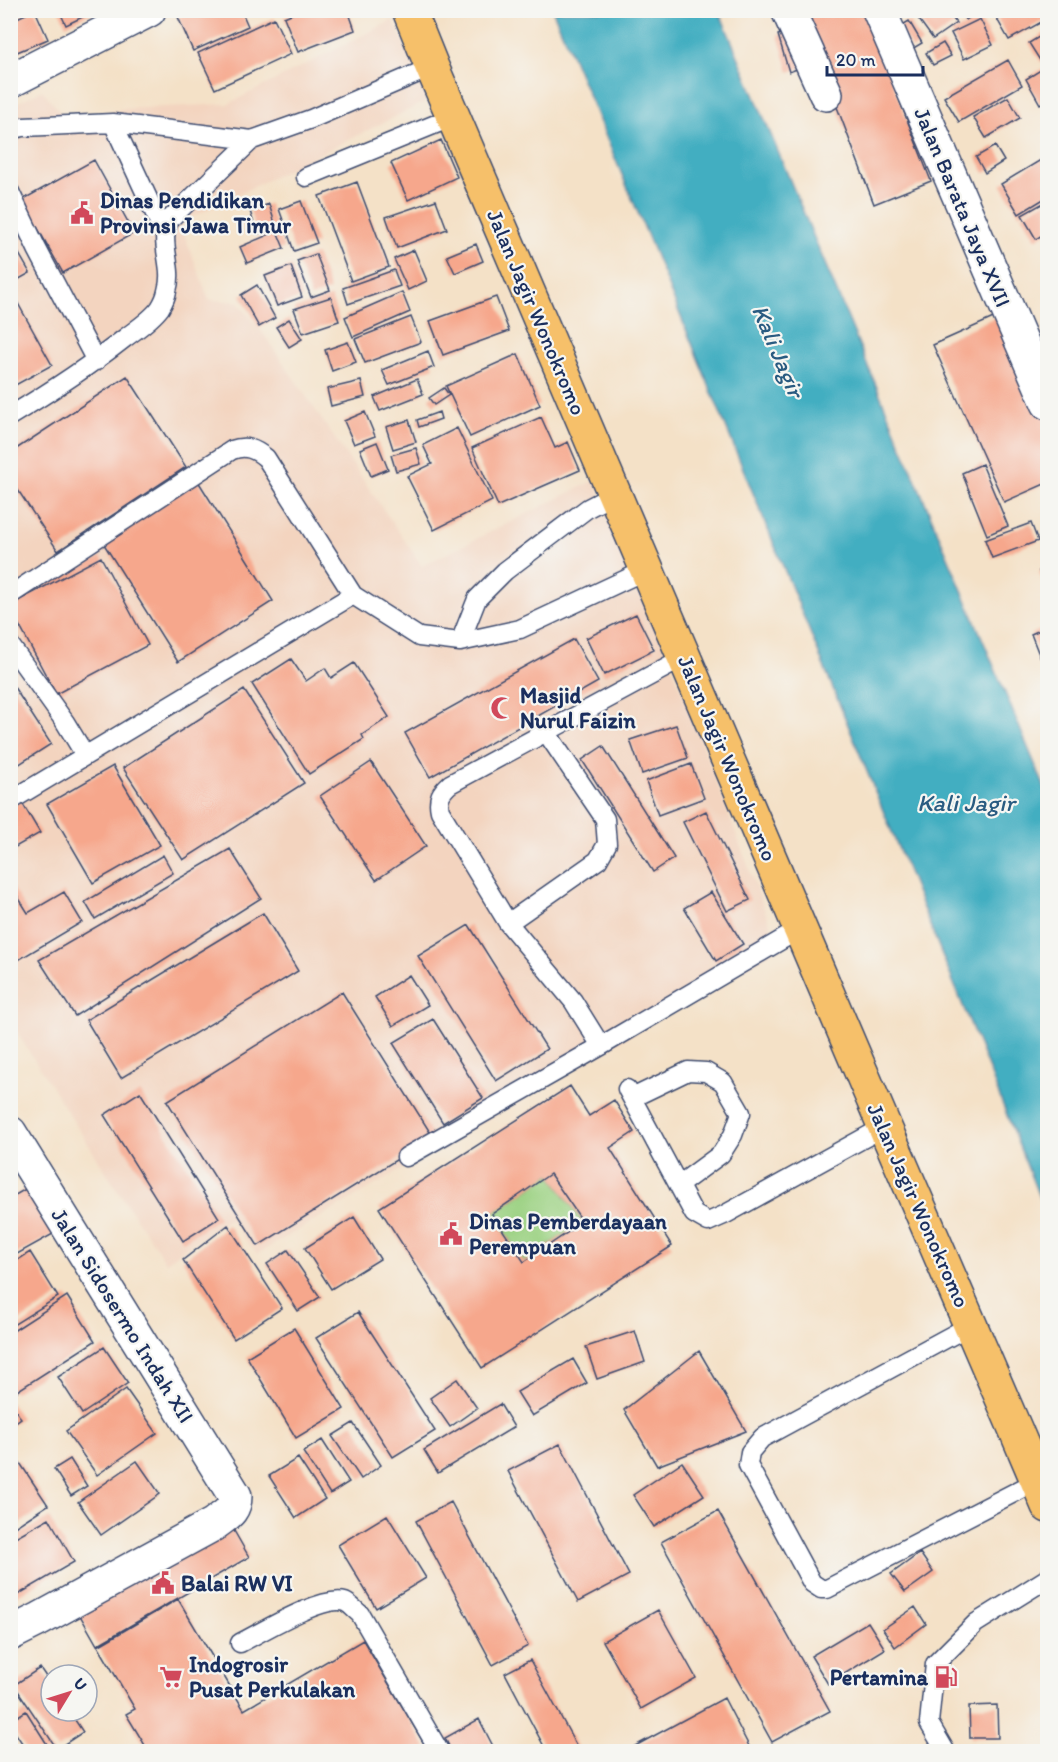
<svg xmlns="http://www.w3.org/2000/svg" width="1058" height="1762" viewBox="0 0 1058 1762" font-family="Itim,sans-serif">
  <style>
    .built { fill: #f3d4bf }
    .green { fill: #9cd283; stroke: #5c8070; stroke-width: 1.5 }
    .water { fill: #43aec1; stroke: #2f6e90; stroke-width: 1.5 }
    .building { fill: #f6a78c; fill-rule: evenodd }
    .lines { fill: none; stroke-linecap: round; stroke-linejoin: round }
    .lane-casing { stroke: #3c4a6e; stroke-width: 21 }
    .street-casing { stroke: #3c4a6e; stroke-width: 36 }
    .primary-casing { stroke: #3c4a6e; stroke-width: 36 }
    .lane { stroke: #fff; stroke-width: 18 }
    .street { stroke: #fff; stroke-width: 33 }
    .primary { stroke: #f6c06b; stroke-width: 33 }
    .labels { text-anchor: middle; stroke-width: 4.5; stroke-linejoin: round; paint-order: stroke }
    .poi-label { font-size: 22px; font-weight: bold; fill: #1b2f5e; stroke: #f6f6f2; text-anchor: start }
    .street-label { font-size: 22px; fill: #1b2f5e; stroke: #f6f6f2 }
    .water-label { font-size: 24px; font-style: italic; fill: #295b81; stroke: #f6f6f2 }
  </style>
  <rect width="100%" height="100%" fill="#f6f6f2"/>
  <filter id="ink" filterUnits="userSpaceOnUse"><feTurbulence type="fractalNoise" baseFrequency=".0167" numOctaves="2"/><feDisplacementMap in="SourceGraphic" scale="12" xChannelSelector="R" yChannelSelector="G"/><feConvolveMatrix kernelMatrix="1 2 1 2 8 2 1 2 1" color-interpolation-filters="sRGB"/></filter>
  <filter id="wash" filterUnits="userSpaceOnUse"><feTurbulence type="fractalNoise" baseFrequency=".008" numOctaves="4" result="noise"/><feDisplacementMap in="SourceGraphic" scale="24" xChannelSelector="R" yChannelSelector="G"/><feGaussianBlur stdDeviation="1.35" result="paint"/><feColorMatrix in="noise" values="0 0 0 0 0 0 0 0 0 0 0 0 0 0 0 0 0 1.4 0 .05"/><feComposite in="paint" operator="in"/></filter>
  <g filter="url(#wash)">
    <rect width="100%" height="100%" fill="#f4e1c7"/>
    <path class="built" d="M393,20L431,99L180,223L209,300L237,302L258,326L422,566L595,480L680,686L779,948L257,1254L229,1219L166,1262L125,1202L11,1023V106L42,90L70,124L122,109L228,104Z"/>
    <path class="green" d="M550,1174L583,1222L524,1262L492,1214Z"/>
    <path class="water" d="M553,11H719L1047,793V1217L986,1062L647,234Z"/>
    <g id="blocks">
      <path class="building" d="M35,10L48,39L10,55V21Z
        M59,10H97L66,25Z
        M193,10H241L248,26L193,51L178,17Z
        M301,10H348L355,30L298,52L284,17Z
        M800,10H864L931,181L874,204Z
        M912,10H947L956,23L933,39Z
        M960,10H981L966,20Z
        M1013,10H1047V19L1009,40L997,19Z
        M274,18L291,54L215,89L198,53Z
        M980,19L993,45L964,59L951,33Z
        M909,21L922,43L912,49L899,27Z
        M794,30L805,66L789,72L778,35Z
        M1047,32V58L1041,62L1029,43Z
        M943,43L951,56L933,65L926,53Z
        M1008,60L1022,85L959,122L944,97Z
        M1047,66V100L1040,104L1026,79Z
        M1008,97L1020,118L986,138L973,117Z
        M441,140L457,177L408,200L391,163Z
        M995,146L1004,161L985,173L976,157Z
        M1044,158L1047,163V197L1019,214L1001,184Z
        M94,160L134,233L63,273L22,200Z
        M357,182L389,267L351,281L319,196Z
        M436,200L447,229L397,248L386,217Z
        M301,201L317,243L294,251L279,209Z
        M1047,201V232L1036,239L1022,215Z
        M269,204L276,227L257,234L250,211Z
        M277,231L284,248L247,263L240,247Z
        M10,238L30,273L12,283L14,286L10,287Z
        M476,244L483,261L455,273L447,256Z
        M414,250L427,281L408,290L394,259Z
        M316,254L330,290L311,297L297,261Z
        M291,266L302,297L277,306L265,276Z
        M394,270L400,286L348,304L343,288Z
        M257,285L275,318L259,327L241,295Z
        M10,289L52,365L10,388Z
        M402,292L410,312L353,337L345,317Z
        M331,297L339,321L303,333L294,309Z
        M496,297L509,331L443,355L430,321Z
        M1000,315L1047,419V483L1004,502L933,345Z
        M411,317L421,342L365,363L355,339Z
        M289,319L302,339L289,347L276,327Z
        M348,342L356,362L332,371L325,350Z
        M428,351L434,367L389,385L382,370Z
        M518,354L540,405L470,437L446,386Z
        M127,376L186,467L58,551L10,478V453Z
        M417,379L423,394L380,411L374,397Z
        M361,381L365,397L331,406L327,389Z
        M444,388L449,395L434,405L429,398Z
        M365,412L375,436L354,444L344,421Z
        M439,412L441,419L419,427L417,420Z
        M541,417L555,448L568,442L580,470L498,506L472,448Z
        M409,420L416,442L393,449L386,427Z
        M457,428L492,501L434,530L407,476L432,464L423,445Z
        M377,442L388,469L371,476L360,449Z
        M416,448L421,464L396,471L391,455Z
        M982,464L1008,526L987,535L962,473Z
        M198,481L273,601L178,662L102,541Z
        M1031,523L1038,541L992,558L985,540Z
        M101,557L148,645L56,694L10,608V605Z
        M1047,568V593L1039,571Z
        M636,614L654,650L604,675L586,638Z
        M1047,627V675L1031,634Z
        M574,639L598,682L430,777L405,733Z
        M291,659L306,681L325,668L331,678L354,663L389,717L362,735L364,739L309,774L252,684Z
        M10,681L51,744L10,770Z
        M244,690L304,783L183,860L123,768Z
        M676,725L688,758L642,774L630,740Z
        M603,746L674,858L653,872L582,760Z
        M371,762L426,846L376,880L320,796Z
        M691,764L704,798L658,815L646,781Z
        M113,766L160,845L93,883L47,804Z
        M21,801L40,833L10,850V807Z
        M706,811L750,900L727,911L683,822Z
        M230,849L261,898L75,1016L39,960Z
        M163,855L173,873L95,919L85,902Z
        M10,884L28,913L64,892L82,922L10,965Z
        M711,892L743,944L716,961L684,908Z
        M263,913L298,971L121,1078L86,1020Z
        M469,925L547,1049L496,1081L418,956Z
        M409,975L428,1005L393,1026L375,997Z
        M342,992L433,1137L258,1246L167,1101Z
        M433,1019L483,1098L443,1123L393,1043Z
        M570,1086L589,1116L614,1100L634,1132L610,1148L672,1246L482,1368L379,1208ZM550,1174L583,1222L524,1262L492,1214Z
        M140,1092L219,1218L183,1241L104,1115Z
        M36,1183L62,1229L10,1258V1198Z
        M354,1217L380,1259L331,1289L305,1248Z
        M228,1225L282,1308L234,1339L183,1260Z
        M288,1250L320,1297L298,1311L267,1264Z
        M30,1252L58,1297L10,1327V1265Z
        M67,1296L95,1341L14,1393L10,1388V1333Z
        M358,1312L435,1431L393,1457L316,1338Z
        M294,1328L344,1409L296,1438L247,1357Z
        M635,1331L645,1362L597,1379L586,1347Z
        M104,1347L128,1383L82,1414L58,1377Z
        M699,1351L746,1431L657,1466L624,1410Z
        M573,1359L587,1383L532,1416L517,1392Z
        M457,1379L477,1408L450,1427L430,1398Z
        M126,1389L157,1433L97,1475L66,1431Z
        M10,1403L21,1418L10,1426Z
        M500,1404L514,1427L438,1473L424,1450Z
        M353,1423L381,1465L361,1479L332,1436Z
        M322,1440L349,1482L330,1494L303,1452Z
        M560,1444L629,1575L578,1602L508,1471Z
        M298,1458L325,1499L296,1518L269,1476Z
        M70,1459L87,1486L71,1496L54,1469Z
        M18,1460L48,1505L10,1530V1465Z
        M137,1461L160,1494L101,1535L78,1502Z
        M682,1462L704,1495L654,1527L633,1495Z
        M451,1502L528,1646L493,1665L416,1521Z
        M718,1511L830,1711L772,1742L661,1542Z
        M387,1515L426,1578L376,1608L338,1545Z
        M49,1518L74,1562L14,1597L10,1591V1540Z
        M229,1522L249,1557L97,1645L77,1610Z
        M920,1553L933,1572L905,1592L891,1574Z
        M178,1599L244,1710L363,1640L429,1752H149L126,1714L135,1709L98,1646Z
        M915,1607L926,1624L895,1647L883,1629Z
        M658,1610L696,1678L641,1709L603,1641Z
        M868,1622L885,1649L828,1684L811,1656Z
        M530,1660L580,1752H547L505,1673Z
        M40,1668L51,1684V1711H69L83,1732L57,1749L14,1685Z
        M724,1698L752,1752H624Z
        M997,1705L998,1738H970L969,1706Z
        M26,1711L50,1749L52,1752H28L10,1725V1721Z
        M479,1719L496,1752H452L445,1738Z"/>
    </g>
  </g>
  <g filter="url(#ink)">
    <use href="#blocks" fill-opacity="0" stroke="#3c4a6e" stroke-width="1.5"/>
    <g class="lines">
      <g class="lane-casing">
        <path id="lane" d="M113,123L164,233
          M10,130L23,127L113,123L252,140
          M306,177L453,117
          M10,192L37,249L96,361
          M10,416C50,392 88,367 125,338C137,329 151,320 160,308C163,303 166,297 167,291C175,265 157,243 170,219L252,140L311,119L432,67
          M10,595L232,450C246,445 255,449 266,458L353,595L419,637L460,642L520,629L648,569
          M460,642L477,599L505,571L588,508L615,494
          M10,645L65,722L85,755
          M10,801L353,595
          M508,923L598,860L607,844L605,819L546,732
          M601,1046L573,1001L508,923L440,811C437,798 441,792 450,784L685,657
          M627,1089L694,1214L708,1222L724,1215L884,1127
          M632,1098L688,1071L706,1072L723,1082L741,1113L733,1135L721,1154L679,1185
          M406,1157L601,1046L800,929
          M971,1325L762,1438L750,1452L748,1465L812,1583L821,1589H827L1037,1481
          M240,1643C262,1632 322,1595 345,1602C350,1604 356,1611 360,1614L440,1752
          M946,1752L929,1723L935,1664L976,1623L1048,1578"/>
      </g>
      <g class="street-casing">
        <path id="street" d="M788,10L826,94
          M879,10L1048,403
          M10,81L149,10
          M10,1133L235,1496C235,1512 225,1515 214,1524L40,1619L10,1634"/>
      </g>
      <g class="primary-casing">
        <path id="primary" d="M409,10L432,67C583,419 732,772 883,1123C938,1251 994,1378 1048,1506"/>
      </g>
      <use href="#lane" class="lane"/>
      <use href="#street" class="street"/>
      <use href="#primary" class="primary"/>
    </g>
  </g>
  <defs>
    <g id="civic-bare" transform="scale(1.8)"><path d="M-.6-6.5H3V-4.5H.6V-3L4-1V1h2V6H-6V1h2V-1L-.6-3ZM-1.2 2.5V6h2.4V2.5Z" fill="#d1495b" stroke="#f6f6f2" stroke-width="2.5" paint-order="stroke"/></g>
    <g id="mosque-bare" transform="scale(1.8)"><path d="M3.5-4.9A6 6 0 1 0 3.5 4.9A5 5 0 1 1 3.5-4.9Z" fill="#d1495b" stroke="#f6f6f2" stroke-width="2.5" paint-order="stroke"/></g>
    <g id="supermarket-bare" transform="scale(1.8)"><path d="M-6-5.5h2.5l.6 2H6L4.5 2H-2.5L-4.4-4H-6ZM-1.5 3.2a1.3 1.3 0 1 0 .1 0ZM3 3.2a1.3 1.3 0 1 0 .1 0Z" fill="#d1495b" stroke="#f6f6f2" stroke-width="2.5" paint-order="stroke"/></g>
    <g id="fuel-bare" transform="scale(1.8)"><path d="M-5.5-6h7V0h2V4h1.3V-2.5L3-4.5l.8-.8L6-3V5H2.5V1h-1V6h-7ZM-4.2-4.7v3.2H.2V-4.7Z" fill="#d1495b" stroke="#f6f6f2" stroke-width="2.5" paint-order="stroke"/></g>
  </defs>
  <g fill-rule="evenodd">
    <use href="#civic-bare" x="82" y="213"/>
    <use href="#mosque-bare" x="502" y="708"/>
    <use href="#civic-bare" x="451" y="1234"/>
    <use href="#civic-bare" x="163" y="1583"/>
    <use href="#supermarket-bare" x="171" y="1677"/>
    <use href="#fuel-bare" x="946" y="1677"/>
  </g>
  <g class="labels">
    <g class="poi-label">
      <text x="100" y="208">Dinas Pendidikan<tspan x="100" dy="25">Provinsi Jawa Timur</tspan></text>
      <text x="520" y="703">Masjid<tspan x="520" dy="25">Nurul Faizin</tspan></text>
      <text x="469" y="1229">Dinas Pemberdayaan<tspan x="469" dy="25">Perempuan</tspan></text>
      <text x="181" y="1591">Balai RW VI</text>
      <text x="189" y="1672">Indogrosir<tspan x="189" dy="25">Pusat Perkulakan</tspan></text>
      <text x="928" y="1685" text-anchor="end">Pertamina</text>
    </g>
    <g class="street-label">
      <text transform="translate(963 207) rotate(67)" y="8">Jalan Barata Jaya XVII</text>
      <text transform="translate(537 312) rotate(67)" y="8">Jalan Jagir Wonokromo</text>
      <text transform="translate(728 758) rotate(67)" y="8">Jalan Jagir Wonokromo</text>
      <text transform="translate(919 1205) rotate(66)" y="8">Jalan Jagir Wonokromo</text>
      <text transform="translate(123 1315) rotate(58)" y="8">Jalan Sidosermo Indah XII</text>
    </g>
    <g class="water-label">
      <text transform="translate(778 351) rotate(67)" y="8">Kali Jagir</text>
      <text x="966" y="811">Kali Jagir</text>
    </g>
  </g>
  <rect width="1058" height="1762" fill="none" stroke="#f6f6f2" stroke-width="36"/>
  <g transform="translate(69 1693) rotate(52)"><circle r="28" fill="#f6f6f2" stroke="#9ea6b7" stroke-width="1.5"/>
  <path d="M0-4.5L10 22L0 15L-10 22Z" fill="#d1495b"/>
  <text y="-9" font-size="16" font-weight="bold" text-anchor="middle" fill="#1b2f5e">U</text>
  </g>
  <path d="M827 66v9h96v-9" fill="none" stroke="#1b2f5e" stroke-width="3"/>
  <text x="836" y="66" font-size="18" fill="#1b2f5e" stroke="#f6f6f2" stroke-width="4.5" paint-order="stroke">20 m</text>
</svg>
